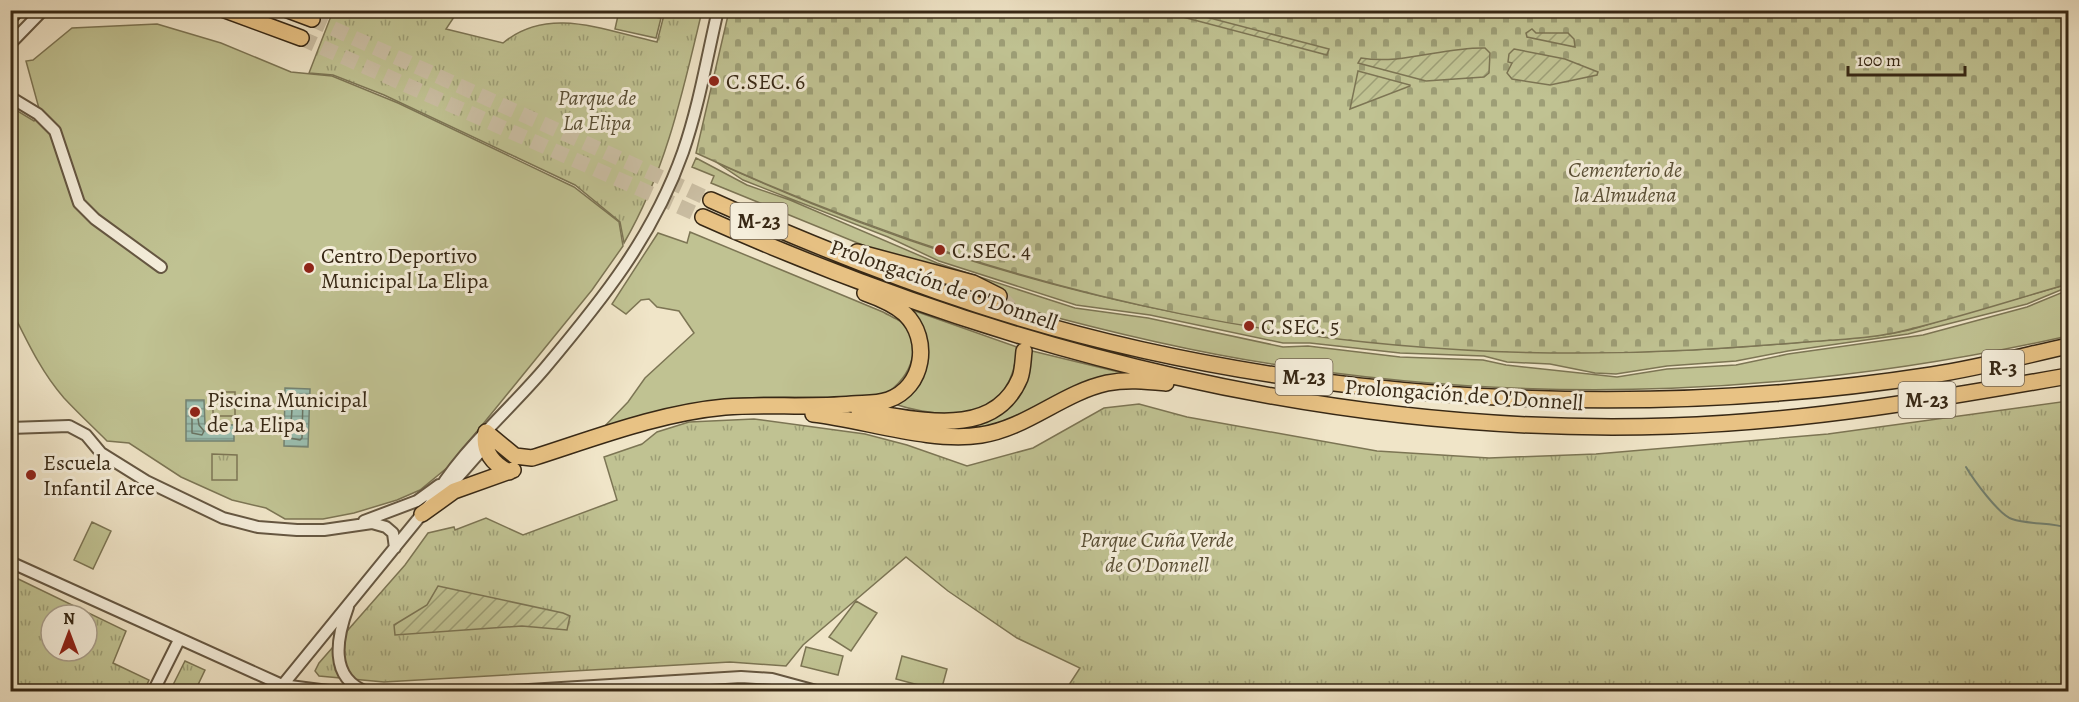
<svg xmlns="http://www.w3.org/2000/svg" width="2079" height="702" viewBox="0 0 2079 702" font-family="Alegreya,serif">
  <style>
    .grass { fill: #c0c292; stroke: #7c7554; stroke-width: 1.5 }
    .cemetery { fill: url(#cemetery-stones); stroke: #7c7554; stroke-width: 1.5 }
    .park { fill: url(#park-tufts); stroke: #7c7554; stroke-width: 1.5; fill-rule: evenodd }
    .garden { fill: url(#garden-furrows); stroke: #7c7554; stroke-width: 1.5 }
    .water { fill: url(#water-rules); stroke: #738373; stroke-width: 1.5 }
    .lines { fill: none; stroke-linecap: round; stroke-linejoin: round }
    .shore { stroke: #697463; stroke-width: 1.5 }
    .stream { stroke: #738373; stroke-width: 2 }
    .highway-tunnel { stroke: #cbbfa4; stroke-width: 15; stroke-dasharray: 15 8; stroke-linecap: butt }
    .minor-casing { stroke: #655742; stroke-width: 14 }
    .highway-casing { stroke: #372815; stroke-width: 18 }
    .minor { stroke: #f5eedb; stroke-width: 10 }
    .highway { stroke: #e8c284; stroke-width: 15 }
    .poi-dot { fill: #8f2418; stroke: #f5eedb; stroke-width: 2 }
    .labels { text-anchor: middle; stroke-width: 6; stroke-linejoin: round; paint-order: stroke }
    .shield { fill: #f5eedb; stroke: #706350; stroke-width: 1.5 }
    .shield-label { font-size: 21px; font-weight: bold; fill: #372815 }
    .poi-label { font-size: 22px; fill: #372815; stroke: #f5eedb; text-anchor: start }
    .park-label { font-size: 22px; font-style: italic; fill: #594e34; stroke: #f5eedb }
    .street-label { font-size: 22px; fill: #372815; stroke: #f5eedb }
  </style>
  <defs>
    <pattern id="cemetery-stones" width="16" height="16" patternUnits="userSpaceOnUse" patternTransform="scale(1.5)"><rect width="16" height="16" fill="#c0c292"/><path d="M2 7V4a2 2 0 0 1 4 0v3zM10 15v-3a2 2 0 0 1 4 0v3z" fill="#9d9e76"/></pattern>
    <pattern id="park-tufts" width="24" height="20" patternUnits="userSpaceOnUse" patternTransform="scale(1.5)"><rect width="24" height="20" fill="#c0c292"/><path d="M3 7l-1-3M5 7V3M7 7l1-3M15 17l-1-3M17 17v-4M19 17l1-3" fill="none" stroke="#9d9e76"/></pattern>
    <pattern id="garden-furrows" width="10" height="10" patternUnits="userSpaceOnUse" patternTransform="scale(1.5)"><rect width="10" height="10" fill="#c0c292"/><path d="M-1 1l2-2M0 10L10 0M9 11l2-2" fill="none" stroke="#9d9e76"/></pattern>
    <pattern id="water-rules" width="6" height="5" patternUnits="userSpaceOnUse" patternTransform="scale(1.5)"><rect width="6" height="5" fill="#9bbfb1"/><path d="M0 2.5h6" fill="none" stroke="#7f9b8f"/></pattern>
  </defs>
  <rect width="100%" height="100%" fill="#f0e5c8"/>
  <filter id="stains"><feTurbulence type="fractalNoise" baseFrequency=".00333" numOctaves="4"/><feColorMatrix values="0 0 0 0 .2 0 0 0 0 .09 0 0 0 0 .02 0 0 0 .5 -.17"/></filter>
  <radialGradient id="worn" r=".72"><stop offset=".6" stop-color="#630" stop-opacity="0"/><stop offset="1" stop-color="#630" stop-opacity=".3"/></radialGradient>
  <path class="grass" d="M619,11L661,18L656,38L615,29Z
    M157,24L221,43L291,72L332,76L398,103L574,187L619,222L623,246L592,290L448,467L420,490L397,500L354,513L323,519H285L266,508L232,500L181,477L129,443L107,441C93,427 78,413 64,398C41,372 26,339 11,309V107L34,121L40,112L26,61L33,60L72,28Z
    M696,158L747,185L790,200L937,263L1044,298L1075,308L1148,318L1283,347L1308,346L1400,357L1483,360L1506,365L1617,377L1667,369L1736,365L1788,354L1923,335L2027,307L2068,290V336C1803,395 1541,407 1272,364C1186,351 1101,330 1017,307L1004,292L865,246L711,183L714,176L692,167Z
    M716,162C1003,295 1293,354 1609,352C1674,352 1739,348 1804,342C1834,340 1865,338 1894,333C1914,330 1935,322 1954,316C1992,306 2030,295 2068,284V287L2027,304L1908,334L1788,351L1736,361L1667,366L1616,374L1595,373L1550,364L1507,362L1484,356L1400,353L1310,343H1283L1150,315L1076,305L939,261L888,237L743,180Z
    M690,232L883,312C888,315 895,318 900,321C928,346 907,385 879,397C819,399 758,393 698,403C664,408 633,420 600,431L628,402L645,378L694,333L679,311L657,307L649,299L641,300L626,314L612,304L658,233L687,243Z
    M912,310L1017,347C1013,420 951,422 894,404L913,390L919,322Z
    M1028,350L1127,374L996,428L967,433L862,415L990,418Z
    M92,522L111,531L93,569L74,560Z
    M856,601L877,613L851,651L829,637Z
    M806,647L843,656L838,675L801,666Z
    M902,656L947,669L941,691L896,679Z"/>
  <path class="cemetery" d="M729,11H2068V284C2012,300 1955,319 1898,332C1873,338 1846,339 1821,341C1778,344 1736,348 1693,350C1339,369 1017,301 696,153Z"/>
  <path class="park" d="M333,11H458L446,29L503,43C549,5 605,31 657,42L665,11H702C683,91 666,171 624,243L620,222L575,185L384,95L333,75L309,73Z
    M213,392H235V416H213Z
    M2068,401V691H1065L1080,668L1017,638L948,591L906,557L803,645L786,666L730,662L384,682L319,676L315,671L319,663L405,565L428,533L454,527L455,530L486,518L523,535L617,500L604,457L642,444L657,432L689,422L754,419L865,434L907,445L967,466L1033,448L1104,408L1139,404L1187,417L1377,451L1489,458L1596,454L1828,434Z
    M212,454L237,455V480H212Z
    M10,575L126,631L113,663L149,680L144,691H50V686L11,691ZM51,615H87V651H51Z
    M185,661L205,670L195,691H170Z"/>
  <path class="garden" d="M1160,11H1183L1329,49L1327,55Z
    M1532,29L1536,33H1568L1574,39L1575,47L1527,37L1526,33Z
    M1485,48L1490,53L1489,73L1484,77L1426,81L1358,63L1361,58C1402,65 1443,47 1485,48Z
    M1514,49L1565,59L1598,72L1597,75L1550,85L1512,79L1507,73L1512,63L1508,62L1509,54Z
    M1358,71L1410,85V86L1350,109Z
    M438,586L563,613L570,616L567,630L522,626L395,635L394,625L427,605Z"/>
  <path class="water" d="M285,388L310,389L308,447L284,446Z
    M186,400H204L205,424L234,425V441H186Z"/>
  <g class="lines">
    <path class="shore" d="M293,394L303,397L302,438L300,440L290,438Z
      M196,406L199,425L204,431L202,435L192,433V408Z"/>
    <path class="stream" d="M1966,467C1973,479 1999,515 2012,519C2030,525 2051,522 2068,528"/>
    <path class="highway-tunnel" d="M312,19L711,200
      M301,38L703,217
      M999,296C1016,310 1023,326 1024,348"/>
    <g class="minor-casing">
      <path id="minor" d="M10,44L43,10
        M10,97L38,114L55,131L79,203L95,219L161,267
        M10,428L69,426L86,435L101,453L146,481L223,518L258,527L297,530H324L372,523L386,527L393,533L395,548
        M445,492L488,443
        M364,521L417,501L439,485
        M10,562L282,685L336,692
        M348,607C337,637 328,678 367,692
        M153,692L179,640
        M277,692L431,503C459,452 507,413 545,368C602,300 653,237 683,152C699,106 707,57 718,10
        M498,692L741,677L772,679L820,692"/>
    </g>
    <g class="highway-casing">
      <path id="highway" d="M225,10L301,38
        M288,10L312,19
        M10,17L16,10
        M711,200C798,239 887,275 978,305C1276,402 1622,423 1932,375C1978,368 2023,356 2068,346
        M703,217C1007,353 1337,437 1671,426C1804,422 1937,399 2068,376
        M857,252L973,283L999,296
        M859,411C911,417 993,443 1020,378C1023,370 1023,359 1024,351
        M813,414C865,420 931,443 981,435C1027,428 1062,393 1107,383C1127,379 1146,381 1166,383
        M509,472C493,464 482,451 486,432L515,456L532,458C595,438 659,413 725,407C767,404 810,408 852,404C864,403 877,404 888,400C924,388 931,339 905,314C894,304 879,298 865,293
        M422,514L454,491L513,470"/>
    </g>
    <use href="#minor" class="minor"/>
    <use href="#highway" class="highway"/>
  </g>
  <g class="poi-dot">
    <circle cx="714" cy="81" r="6"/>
    <circle cx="940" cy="250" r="6"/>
    <circle cx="309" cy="268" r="6"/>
    <circle cx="1249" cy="326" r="6"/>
    <circle cx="195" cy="412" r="6"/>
    <circle cx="31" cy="475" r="6"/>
  </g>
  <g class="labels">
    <g class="shield">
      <rect x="730.5" y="203" width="57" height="36" rx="4.5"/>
      <rect x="1982" y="350" width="42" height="36" rx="4.5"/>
      <rect x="1275.5" y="359" width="57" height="36" rx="4.5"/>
      <rect x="1898.5" y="382" width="57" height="36" rx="4.5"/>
    </g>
    <g class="shield-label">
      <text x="759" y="228">M-23</text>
      <text x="2003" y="375">R-3</text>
      <text x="1304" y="384">M-23</text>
      <text x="1927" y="407">M-23</text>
    </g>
    <g class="poi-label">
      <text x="726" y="89">C.SEC. 6</text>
      <text x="952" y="258">C.SEC. 4</text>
      <text x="321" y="263">Centro Deportivo<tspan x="321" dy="25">Municipal La Elipa</tspan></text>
      <text x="1261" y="334">C.SEC. 5</text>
      <text x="207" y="407">Piscina Municipal<tspan x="207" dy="25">de La Elipa</tspan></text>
      <text x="43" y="470">Escuela<tspan x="43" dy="25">Infantil Arce</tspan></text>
    </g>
    <g class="park-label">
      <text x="597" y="105">Parque de<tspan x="597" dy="25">La Elipa</tspan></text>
      <text x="1625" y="177">Cementerio de<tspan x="1625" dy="25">la Almudena</tspan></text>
      <text x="1157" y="547">Parque Cuña Verde<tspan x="1157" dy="25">de O'Donnell</tspan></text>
    </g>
    <g class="street-label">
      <text transform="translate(944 284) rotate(19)" y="8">Prolongación de O'Donnell</text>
      <text transform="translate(1464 394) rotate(4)" y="8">Prolongación de O'Donnell</text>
    </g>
  </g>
  <rect width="2079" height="702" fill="none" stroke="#f0e5c8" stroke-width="36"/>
  <rect x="12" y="12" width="2055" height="678" fill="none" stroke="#372815" stroke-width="3"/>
  <rect x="18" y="18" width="2043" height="666" fill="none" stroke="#372815" stroke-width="1.5"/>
  <g transform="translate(69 633)"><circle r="28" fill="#f5eedb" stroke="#a99f8c" stroke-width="1.5"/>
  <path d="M0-4.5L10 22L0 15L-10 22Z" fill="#8f2418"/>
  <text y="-9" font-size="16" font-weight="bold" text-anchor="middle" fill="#372815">N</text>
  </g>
  <path d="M1848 66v9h117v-9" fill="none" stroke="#372815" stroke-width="3"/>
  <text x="1857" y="66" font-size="18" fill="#372815" stroke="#f5eedb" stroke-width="4.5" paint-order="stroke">100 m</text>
  <rect width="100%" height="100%" filter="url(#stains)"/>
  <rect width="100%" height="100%" fill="url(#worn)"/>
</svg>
